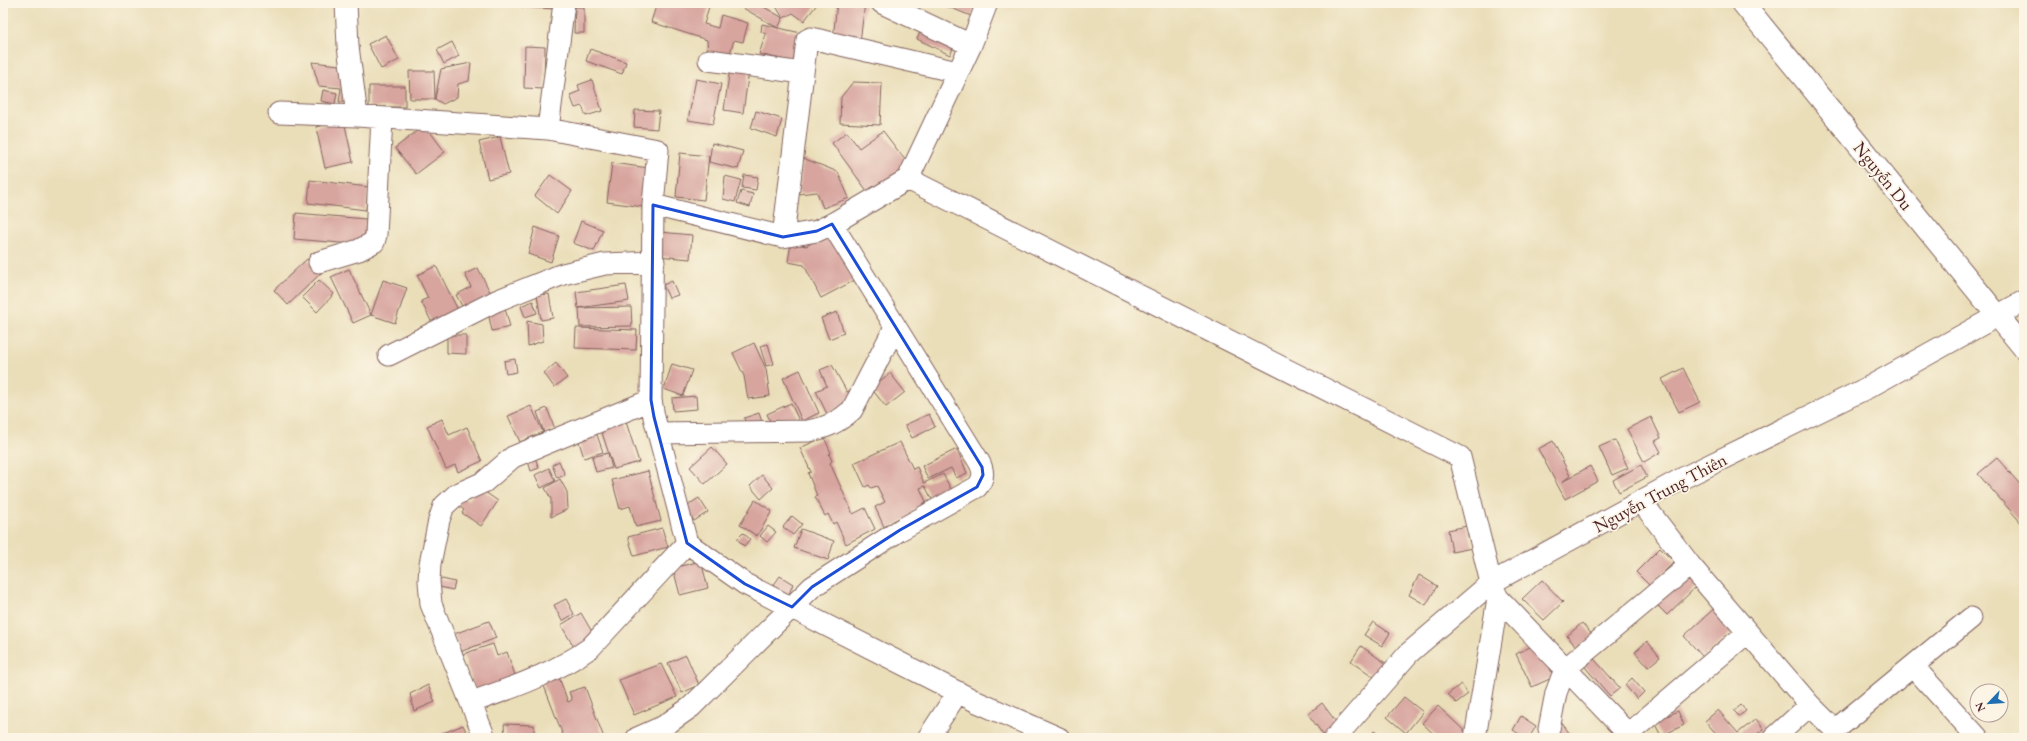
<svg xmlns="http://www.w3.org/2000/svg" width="2027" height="741" viewBox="0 0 2027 741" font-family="'EB Garamond',serif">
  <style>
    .building { fill: #d7a49e }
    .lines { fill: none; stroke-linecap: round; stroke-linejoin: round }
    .minor-casing { stroke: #82625d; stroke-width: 23 }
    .major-casing { stroke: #82625d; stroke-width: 24 }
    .minor { stroke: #fff; stroke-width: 21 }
    .major { stroke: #fff; stroke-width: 22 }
    .marked { fill: none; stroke: #1d4ed8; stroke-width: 3; stroke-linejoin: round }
    .labels { text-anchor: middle; stroke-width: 3.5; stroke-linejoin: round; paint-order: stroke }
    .street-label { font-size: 18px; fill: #4a1f2b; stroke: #fcf5e5 }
  </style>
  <rect width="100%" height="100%" fill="#fcf5e5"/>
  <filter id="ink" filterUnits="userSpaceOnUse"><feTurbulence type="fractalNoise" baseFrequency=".025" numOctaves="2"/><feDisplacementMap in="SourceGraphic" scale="8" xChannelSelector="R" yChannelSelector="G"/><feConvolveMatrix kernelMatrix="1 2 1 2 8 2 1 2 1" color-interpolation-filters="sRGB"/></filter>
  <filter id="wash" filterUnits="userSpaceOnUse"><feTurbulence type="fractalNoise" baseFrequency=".012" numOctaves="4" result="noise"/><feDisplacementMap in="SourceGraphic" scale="16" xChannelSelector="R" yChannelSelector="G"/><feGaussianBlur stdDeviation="0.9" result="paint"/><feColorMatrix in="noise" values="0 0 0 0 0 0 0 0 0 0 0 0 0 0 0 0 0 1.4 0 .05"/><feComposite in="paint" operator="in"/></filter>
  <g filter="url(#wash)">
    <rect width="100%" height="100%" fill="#eadeb9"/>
    <g id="blocks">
      <path class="building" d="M522,3H556V9L522,7Z
        M657,3H710L704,24L718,28L721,15L748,23L743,42L734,40L728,60L708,54L707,40L651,22Z
        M746,3H757L783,18L778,28L743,8Z
        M774,3H818L804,21L793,13L783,18Z
        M837,3H865L860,42L833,38Z
        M939,3H977L971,16Z
        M575,7H584V33H574Z
        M762,24L809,35L799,63L759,54L766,34L761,32Z
        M924,24L957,41L950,55L917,39Z
        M386,35L399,60L381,69L368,44Z
        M452,42L459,56L444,64L437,50Z
        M525,46L545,47L544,89L524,88Z
        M590,49L626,62L622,74L586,61Z
        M312,62L348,66L345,102H339L341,88L319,86Z
        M471,63L469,81L458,84L457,97L443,104L435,99H410L409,71H434L435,99L441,69Z
        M730,68L749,70L743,113L724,110Z
        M696,79L721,84L713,124L688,120Z
        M592,80L602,111L586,116L582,106L575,108L570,95L580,91L578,85Z
        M853,82L882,83L880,125L840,123L841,97Z
        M369,86H405V107H369Z
        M323,90L337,93L335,104L321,101Z
        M635,110L659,111L657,129L634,127Z
        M756,111L782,119L777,137L751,128Z
        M344,121L353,162L325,168L316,127Z
        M425,125L445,152L416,174L395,148Z
        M883,131L912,169L873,199L832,143L847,132L859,148Z
        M500,137L509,174L488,179L479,142Z
        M712,143L743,151L738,169L709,162Z
        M680,153L709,156L704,200L676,197Z
        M803,158L838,172L849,198L823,208L817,192L799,194Z
        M612,163L649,168L644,207L607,202Z
        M550,175L572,191L557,214L535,196Z
        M744,175L758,177L756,190L742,188Z
        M725,176L741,180L735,202L723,199Z
        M310,180L368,187L366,210L308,203Z
        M741,191L753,194L750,207L737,203Z
        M296,213L366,219L364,245L294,239Z
        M581,221L603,230L594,251L573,243Z
        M535,227L559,236L551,262L528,254Z
        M660,232L692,235L690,259L658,256Z
        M833,232L857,279L821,298L804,265L788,262L791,243L806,246Z
        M307,259L321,273L288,305L274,290Z
        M436,266L458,310L432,323L421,301L428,298L417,275Z
        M478,268L492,296L464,310L456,295L471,287L465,274Z
        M349,269L371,315L353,323L331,277Z
        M319,280L334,294L317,312L302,297Z
        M383,280L407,288L395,323L371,315Z
        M672,281L678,295L669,298L663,285Z
        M626,285L629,301L578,308L576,292Z
        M549,294L553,318L541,320L537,295Z
        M533,301L537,313L525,317L521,306Z
        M631,307L632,326L580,327L579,308Z
        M505,308L510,327L492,331L488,312Z
        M837,312L844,333L829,339L821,318Z
        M527,321L542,324L543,341L528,346Z
        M576,328L637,330L636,350L575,348Z
        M447,335H466V354L447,353Z
        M754,343L766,369L770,396L748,399L744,376L733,353Z
        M768,344L774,364L766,366L760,346Z
        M515,359L517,372L506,374L504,361Z
        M556,363L567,378L554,387L544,373Z
        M672,364L692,370L683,396L664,389Z
        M832,365L847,392L853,389L857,399L827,414L816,391L827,386L820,370Z
        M1683,368L1700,402L1679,412L1662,379Z
        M800,370L819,413L802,421L783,378Z
        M890,373L905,392L886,407L871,388Z
        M696,396L697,409L673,411L672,398Z
        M791,403L799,421L774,430L767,414Z
        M531,406L543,432L520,442L508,416Z
        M547,408L555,429L544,433L537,412Z
        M759,413L762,422L747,427L744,418Z
        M929,414L935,427L912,438L905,425Z
        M1651,417L1661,438L1655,441L1661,452L1644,462L1627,429Z
        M442,419L449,435L467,427L482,461L458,472L455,465L446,469L427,426Z
        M625,419L639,462L614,469L600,427Z
        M595,429L603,452L584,458L577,435Z
        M824,437L831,453L829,454L832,461L830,463L853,514L865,508L875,529L846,544L836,522L833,524L828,514L825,516L815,497L817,496L808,473L811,472L800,448Z
        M1615,440L1628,468L1612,475L1599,447Z
        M1553,441L1570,476L1562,482L1590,466L1598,481L1565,499L1538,449Z
        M900,442L913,469L917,467L924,483L943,474L953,493L934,503L925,486L920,488L926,502L922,504L923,506L912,511L913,514L886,531L875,507L885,502L877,486L871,488L869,485L865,487L854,463Z
        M712,447L727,464L705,484L690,467Z
        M957,449L967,473L956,478L951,468L928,479L922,466Z
        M608,453L612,468L596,472L592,457Z
        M534,455L539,468L531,471L527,458Z
        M1997,458L2024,489V526L1978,474Z
        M559,461L565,475L557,478L552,465Z
        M1641,465L1647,477L1619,492L1613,480Z
        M549,468L555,481L541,488L535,475Z
        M648,471L661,521L636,527L630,506L620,509L612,480Z
        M762,475L773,488L761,499L750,486Z
        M560,479L567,492L568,509L551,517V499L545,488Z
        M478,487L498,501L481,526L462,513L464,510L459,506L460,499L469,500Z
        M699,498L708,512L694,521L685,507Z
        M755,500L772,511L757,536L740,525Z
        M792,516L802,524L793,535L783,527Z
        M768,526L776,532L767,542L760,536Z
        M1467,526L1472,548L1452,552L1448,530Z
        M662,528L668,547L634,556L628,537Z
        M801,529L834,541L828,560L794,548Z
        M743,533L750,539L744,546L737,539Z
        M1660,548L1674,562L1650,586L1636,572Z
        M701,561L708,588L680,595L673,568Z
        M1419,575L1437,586L1426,605L1409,595Z
        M1687,575L1697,586L1667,615L1656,604Z
        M780,576L793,584L789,594L773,586Z
        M438,578L455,582L453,590L435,586Z
        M1542,580L1563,602L1544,620L1522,599Z
        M566,599L574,614L562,621L554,605Z
        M1718,605L1738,627L1703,657L1684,636Z
        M581,613L595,637L575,649L561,625Z
        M489,621L496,638L460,652L454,634Z
        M1373,622L1390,633L1382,646L1364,635Z
        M1582,623L1593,636L1578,649L1567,636Z
        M1647,641L1660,657L1648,667L1635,652Z
        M1538,643L1554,677L1532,687L1516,654Z
        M493,644L497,656L507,652L516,678L476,692L463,654Z
        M1361,646L1394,669L1384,684L1351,661Z
        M1587,651L1620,688L1610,696L1578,659Z
        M686,655L699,685L682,693L668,663Z
        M661,664L677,697L634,715L619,680Z
        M557,672L568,702L572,700L569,692L585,687L604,738H564L541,678Z
        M1632,678L1644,692L1637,699L1625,685Z
        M1461,684L1468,694L1456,703L1448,694Z
        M428,685L435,702L414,711L410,694Z
        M1404,697L1423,712L1406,733L1387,717Z
        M1322,703L1342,730L1324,736L1308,714Z
        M1741,705L1746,711L1739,716L1734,711Z
        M1438,706L1472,738H1438L1422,723Z
        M1718,710L1738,733L1756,719L1764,729L1752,738H1720L1705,721Z
        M1678,711L1684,725L1661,736L1654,722Z
        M1521,716L1536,726L1529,738H1525L1513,730Z
        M1561,722L1573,738H1562L1554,728Z
        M504,724L534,725V738H505Z
        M463,725L469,738H442L441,734Z
        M1374,731L1384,738H1369Z"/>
    </g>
  </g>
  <g filter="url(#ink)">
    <use href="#blocks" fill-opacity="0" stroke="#82625d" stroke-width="1"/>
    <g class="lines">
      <g class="minor-casing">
        <path id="minor" d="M346,3L348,46L357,116
          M882,3L971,45
          M709,60L802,73
          M279,113L357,116L548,129L658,150L653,205
          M548,129L564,3
          M908,179L971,45L987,3
          M783,237L807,40L811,38L957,72
          M319,262L359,250L374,242L376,235L382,118
          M389,355L496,301L563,274L605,264L654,262
          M658,433L808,431C824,429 840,421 852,410L895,327
          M1641,501L1690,565L1810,705L1774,738
          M1913,666L1978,738
          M472,702C512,688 555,673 590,648L687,543
          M1810,705L1835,730L1971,618
          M1549,729L1556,693L1565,669L1690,565
          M1628,734L1747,633
          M485,738L431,604L429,581L430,564L439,520L444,506L457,494L484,482L513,457L651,400
          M637,738L664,726L691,707L812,587L900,530L977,487C985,478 984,470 978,460L832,224
          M928,738L958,692
          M1059,738L977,702L745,584L687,543L654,417L651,400L653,205L783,237L817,231L832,224L908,179L1460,457L1491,583L1498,598
          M1335,738L1409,653L1491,583L1683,478L1869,387L2024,301
          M1475,738L1498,598L1632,738"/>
      </g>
      <g class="major-casing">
        <path id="major" d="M1743,3L2024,348"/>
      </g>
      <use href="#minor" class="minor"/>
      <use href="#major" class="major"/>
    </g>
  </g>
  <path class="marked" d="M653,205L783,237L817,231L832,224L982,467L983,475L977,487L900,530L812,587L792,607L745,584L687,543L654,417L651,400Z"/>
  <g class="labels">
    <g class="street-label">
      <text transform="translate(1883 176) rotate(51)" y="6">Nguyễn Du</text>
      <text transform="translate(1660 493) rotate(-28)" y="6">Nguyễn Trung Thiên</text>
    </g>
  </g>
  <rect width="2027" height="741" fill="none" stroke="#fcf5e5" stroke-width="16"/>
  <g transform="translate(1989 703) rotate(245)"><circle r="19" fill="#fcf5e5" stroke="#b59f9b"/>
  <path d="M0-3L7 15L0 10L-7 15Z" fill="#1f6fb2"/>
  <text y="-6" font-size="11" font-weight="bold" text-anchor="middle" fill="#4a1f2b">N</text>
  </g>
</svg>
